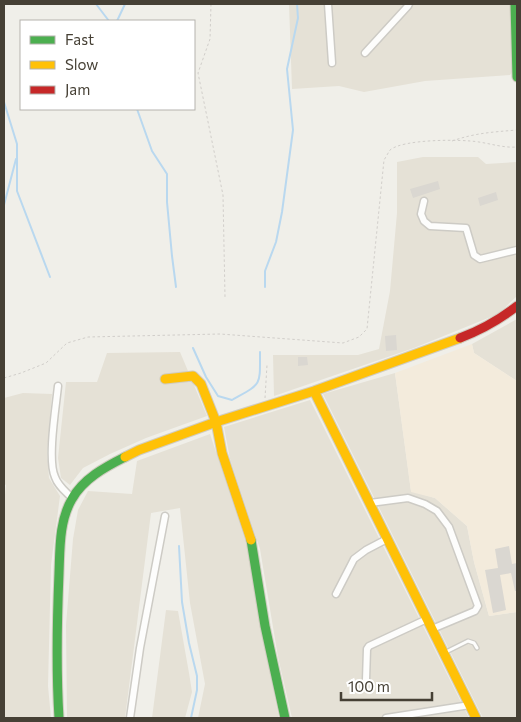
<svg xmlns="http://www.w3.org/2000/svg" width="521" height="722" viewBox="0 0 521 722" font-family="Commissioner,sans-serif">
  <style>
    .residential { fill: #e5e1d6 }
    .commercial { fill: #f3ebdc }
    .lines { fill: none; stroke-linecap: round; stroke-linejoin: round }
    .stream { stroke: #b9d8ef; stroke-width: 2 }
    .building { fill: #dad7d1 }
    .lane-casing { stroke: #cdcbc5; stroke-width: 5.5 }
    .street-casing { stroke: #cdcbc5; stroke-width: 9 }
    .fast-casing { stroke: #d0ccc0; stroke-width: 11 }
    .slow-casing { stroke: #d0ccc0; stroke-width: 11 }
    .jam-casing { stroke: #d0ccc0; stroke-width: 11 }
    .path { stroke: #d1ceca; stroke-width: 1; stroke-dasharray: 2.5 2.5; stroke-linecap: butt }
    .lane { stroke: #fdfdfc; stroke-width: 3 }
    .street { stroke: #fdfdfc; stroke-width: 6 }
    .fast { stroke: #4caf50; stroke-width: 9 }
    .slow { stroke: #ffc107; stroke-width: 9 }
    .jam { stroke: #c62828; stroke-width: 9 }
  </style>
  <rect width="100%" height="100%" fill="#f0efe9"/>
  <path class="residential" d="M289,4H517V65L510,75L425,81L364,92L339,86L292,89Z
    M423,157H478L486,164L517,162V296L498,314L414,348L274,396L273,355H358L379,349L390,291L397,213V162Z
    M517,319V381L474,353L472,344Z
    M180,352L207,416L146,438L110,454L83,468L70,485L61,478L58,458L66,382H97L107,353Z
    M395,373L411,491L435,498L467,526L474,562L489,616L517,612V718H483L323,394Z
    M23,393L52,394L47,453L49,478L60,496L51,565L48,686L51,718H4V504L6,485L4,484V398Z
    M310,400L469,718H292L278,657L260,549L230,459L224,427Z
    M210,434L248,549L262,634L279,718H198L205,684L190,603L180,508L151,513L125,718H67L66,625L73,539L78,510L88,491L132,494L137,461Z
    M166,610L178,611L189,673L192,692L185,718H152Z"/>
  <path class="commercial" d="M472,344L474,353L517,381V612L489,616L474,562L467,526L435,498L411,492L395,373Z"/>
  <g class="lines">
    <path class="stream" d="M96,4L109,21
      M117,21L125,4
      M4,102L17,144V191L50,277
      M137,109L152,151L167,174V202L172,256L176,287
      M4,205L16,159
      M265,287V271L276,242L282,212L293,130L287,69L298,18L297,4
      M193,348L206,377L218,396L232,400C262,383 260,387 260,352
      M179,546L182,602L189,643L197,676V690L191,718"/>
  </g>
  <path class="building" d="M438,181L440,189L413,198L410,189Z
    M496,192L498,200L480,206L478,198Z
    M396,335L397,350L386,351L385,336Z
    M298,357H307L308,365L298,366Z
    M509,546L512,564L517,563V591H515L511,573L500,575L506,610L493,613L485,570L498,568L495,549Z"/>
  <g class="lines">
    <g class="lane-casing">
      <path id="lane" d="M444,653L468,641L474,643L477,648"/>
    </g>
    <g class="street-casing">
      <path id="street" d="M328,4L332,63
        M365,53L408,6L409,4
        M424,201L421,214L424,221L430,226L466,228L474,255L480,259L517,250
        M58,386C56,406 47,460 55,477C58,486 65,491 72,498
        M370,503L408,498L425,504L437,511L449,527L478,606L475,611L432,629
        M336,594L354,559L366,550L387,539
        M366,680L367,649L369,646L427,619
        M130,718L140,648L165,516
        M386,718L470,705"/>
    </g>
    <g class="fast-casing">
      <path id="fast" d="M515,4L517,77
        M251,540L265,626L285,718
        M59,718C56,670 57,621 59,573C60,549 59,521 72,499C83,479 105,467 125,457"/>
    </g>
    <g class="slow-casing">
      <path id="slow" d="M165,379L193,376L201,384L216,422L222,453L251,540
        M314,391L476,718
        M125,457L139,450L216,422L314,391L460,338"/>
    </g>
    <g class="jam-casing">
      <path id="jam" d="M460,338C481,330 499,320 517,306"/>
    </g>
    <path class="path" d="M211,4L210,39L198,73L223,195L225,297
      M452,141C475,133 493,132 517,130
      M4,378L21,373L46,363L67,343L88,337L220,334L343,343L359,337L367,329L384,160C386,157 388,153 390,150C403,139 461,139 479,142C492,144 504,148 517,147
      M265,398L267,365"/>
    <use href="#lane" class="lane"/>
    <use href="#street" class="street"/>
    <use href="#fast" class="fast"/>
    <use href="#slow" class="slow"/>
    <use href="#jam" class="jam"/>
  </g>
  <rect width="521" height="722" fill="none" stroke="#464035" stroke-width="10"/>
  <rect x="20" y="20" width="175" height="90" fill="#ffffff" stroke="#b5b3ae"/>
  <rect x="30" y="36" width="25" height="8" fill="#4caf50" stroke="#b5b3ae"/>
  <text x="65" y="45" font-size="15" fill="#464035">Fast</text>
  <rect x="30" y="61" width="25" height="8" fill="#ffc107" stroke="#b5b3ae"/>
  <text x="65" y="70" font-size="15" fill="#464035">Slow</text>
  <rect x="30" y="86" width="25" height="8" fill="#c62828" stroke="#b5b3ae"/>
  <text x="65" y="95" font-size="15" fill="#464035">Jam</text>
  <path d="M341 692v8h91v-8" fill="none" stroke="#464035" stroke-width="2.5"/>
  <text x="348" y="692" font-size="15" fill="#464035" stroke="#ffffff" stroke-width="4" paint-order="stroke">100 m</text>
</svg>
